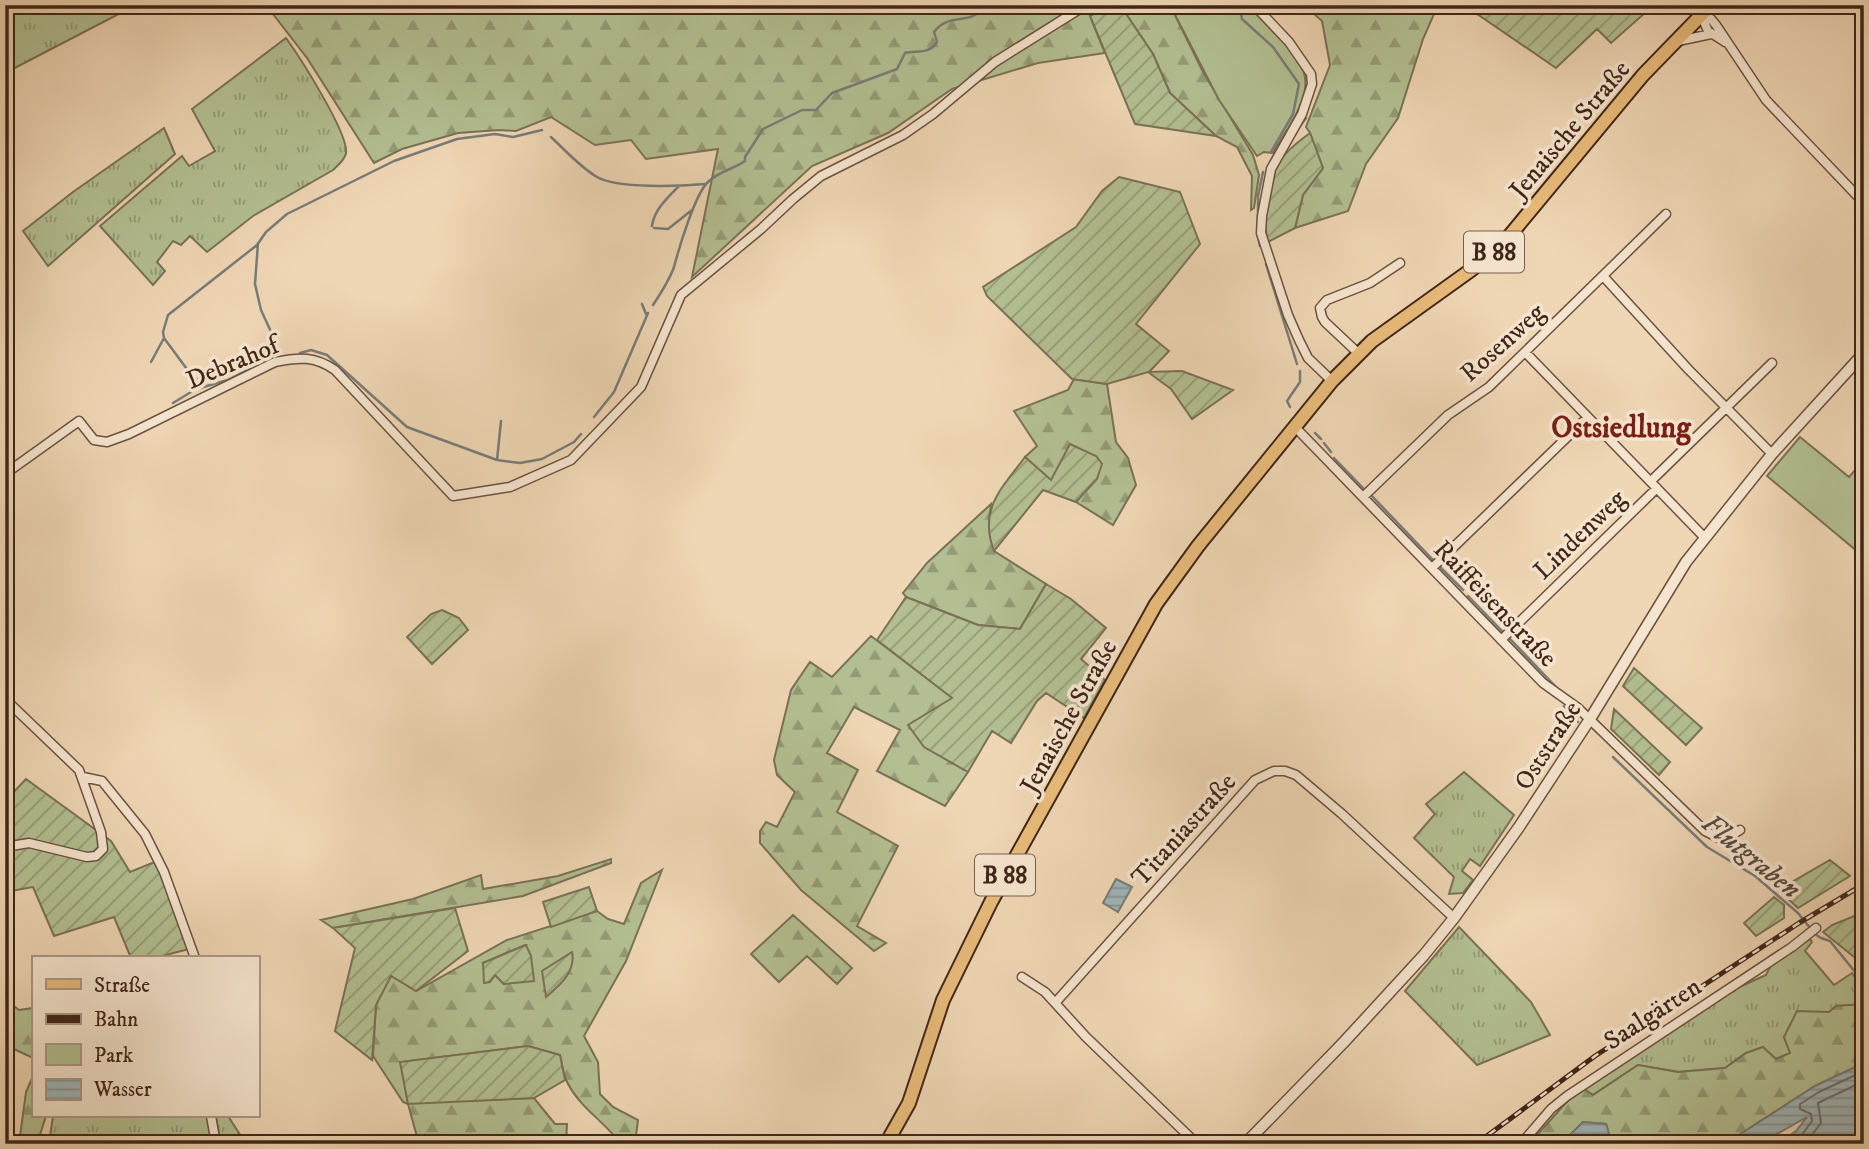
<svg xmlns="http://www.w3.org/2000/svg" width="1869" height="1149" viewBox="0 0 1869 1149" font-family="'IM FELL DW Pica',serif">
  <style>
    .grass { fill: url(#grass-tufts); stroke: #7a7256; stroke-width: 2 }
    .forest { fill: url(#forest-firs); stroke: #7a7256; stroke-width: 2; fill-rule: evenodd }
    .park { fill: #b3bf92; stroke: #7a7256; stroke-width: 2 }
    .garden { fill: url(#garden-furrows); stroke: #7a7256; stroke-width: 2 }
    .water { fill: url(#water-rules); stroke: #797c79; stroke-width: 2 }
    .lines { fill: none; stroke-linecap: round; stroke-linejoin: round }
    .shore { stroke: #706e69; stroke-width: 2 }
    .stream { stroke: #797c79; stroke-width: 2.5 }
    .minor-casing { stroke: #6c5240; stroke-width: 11 }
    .tertiary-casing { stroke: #6c5240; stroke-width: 13 }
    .primary-casing { stroke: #402619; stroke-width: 16 }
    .minor { stroke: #f5e4ce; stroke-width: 8 }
    .tertiary { stroke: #f5e4ce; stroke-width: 10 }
    .primary { stroke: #e8bb7a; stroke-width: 12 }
    .rail-casing { stroke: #402619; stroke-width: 5 }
    .rail { stroke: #f5e4ce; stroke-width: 2.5; stroke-dasharray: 8; stroke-linecap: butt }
    .labels { text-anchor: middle; stroke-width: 7; stroke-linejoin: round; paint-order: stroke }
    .shield { fill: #f5e4ce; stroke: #765f4f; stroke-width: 2 }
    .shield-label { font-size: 24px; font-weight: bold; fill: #402619 }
    .street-label { font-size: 26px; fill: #402619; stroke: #f5e4ce }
    .water-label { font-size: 28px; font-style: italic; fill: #584a41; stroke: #f5e4ce }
    .quarter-label { font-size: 30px; font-weight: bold; fill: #7a1f14; stroke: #f5e4ce }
  </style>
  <defs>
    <pattern id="grass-tufts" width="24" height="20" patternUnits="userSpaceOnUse" patternTransform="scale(1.75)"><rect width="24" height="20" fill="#b3bf92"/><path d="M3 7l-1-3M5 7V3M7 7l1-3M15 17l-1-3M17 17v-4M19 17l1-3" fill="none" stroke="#939b76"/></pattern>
    <pattern id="forest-firs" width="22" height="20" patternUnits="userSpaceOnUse" patternTransform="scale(1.75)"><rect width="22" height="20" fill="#b3bf92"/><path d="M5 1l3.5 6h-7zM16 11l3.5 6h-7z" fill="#939b76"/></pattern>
    <pattern id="garden-furrows" width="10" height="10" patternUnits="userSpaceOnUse" patternTransform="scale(1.75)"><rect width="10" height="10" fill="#b3bf92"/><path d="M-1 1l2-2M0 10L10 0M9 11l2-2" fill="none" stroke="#939b76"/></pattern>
    <pattern id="water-rules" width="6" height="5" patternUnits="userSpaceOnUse" patternTransform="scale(1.75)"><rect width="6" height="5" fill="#9fb6b9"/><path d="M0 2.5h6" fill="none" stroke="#839496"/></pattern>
  </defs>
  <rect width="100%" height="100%" fill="#efd6b4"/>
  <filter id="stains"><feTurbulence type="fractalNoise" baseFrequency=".00286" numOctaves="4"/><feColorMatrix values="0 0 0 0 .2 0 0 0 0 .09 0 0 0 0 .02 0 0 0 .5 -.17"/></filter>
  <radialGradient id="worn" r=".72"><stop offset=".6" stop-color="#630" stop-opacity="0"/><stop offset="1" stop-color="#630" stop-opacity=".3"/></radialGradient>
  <path class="grass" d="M5,5H136L5,73Z
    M286,38C299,56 349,134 346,153C345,160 338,165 333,170L253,216L207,252L190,236L181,245L173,241L157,262L165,271L153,285L100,226L182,156L189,166L215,151L192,109Z
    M164,128L175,154L48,266L23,231L73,192Z
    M1464,772L1514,815L1480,866L1470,859L1462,871L1473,880L1463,893L1449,894L1454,877L1414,838L1435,814L1426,804Z
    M1459,927L1531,1002L1550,1035L1477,1065L1405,991Z
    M1810,939L1812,942L1805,951L1834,985L1852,973L1864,990V1004L1836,1006L1830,1012L1790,1027L1784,1037L1791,1053L1776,1059L1746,1053L1725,1068L1678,1072L1638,1065L1593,1095L1584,1090L1629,1057L1735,989L1766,975L1772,963Z
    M53,1116H208L213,1141L194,1144H49Z
    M216,1116H228L246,1144H220Z"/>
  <path class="forest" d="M266,5H1111L1090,16L1105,53L1038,63L952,89L888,133L812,166L692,277L718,149L646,159L631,140L595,145L551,117L516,131L499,130L458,133L402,149L374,163L307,58Z
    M1120,5H1170L1203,72L1253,155L1259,175L1254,208L1251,210L1252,176L1237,147L1216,136L1170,93L1153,54Z
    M1304,5H1438L1423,39L1398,118L1366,164L1348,211L1295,228L1303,195L1323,168L1310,133L1306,127L1330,65L1322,21Z
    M1074,379L1107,384L1116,442L1128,458L1136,485L1113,525L1076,502L1083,493L1051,481L1025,457L1037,446L1014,411L1068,390Z
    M991,504L989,522L994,551L1046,584L1020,629L978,625L906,597L903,593L927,563Z
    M871,636L953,698L925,747L968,772L945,806L877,771L900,730L854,707L827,753L858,770L837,812L898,846L857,926L886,943L874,951L801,890L760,843V831L766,822L777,827L795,792L777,775L774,760L791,690L810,662L832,677Z
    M611,859V863L523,896L333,928L321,920L413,899L481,875L483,889L558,876Z
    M662,870L626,961L584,1036L598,1062L600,1094L613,1107L638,1120L635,1144H621C604,1121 580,1108 567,1082C563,1074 562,1064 560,1055L528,1046L401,1062L408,1103L534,1098L555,1124H567L566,1144H419L408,1104L403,1102L373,1056L376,1005L391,975L416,991L507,940L597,911L608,919L624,924L641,883ZM526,945L504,984L483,963L525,945Z
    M793,915L852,968L837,984L807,956L779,982L751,954Z
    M5,999L19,1010L33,1008V1058L5,1045Z
    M1864,1004V1063L1815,1086L1725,1144H1612L1606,1124L1583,1122L1561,1144H1529L1571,1097L1584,1089L1593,1095L1638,1065L1678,1072L1725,1068L1746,1053L1763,1047L1776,1059L1790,1053L1784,1037L1797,1011L1829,1012L1836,1006Z
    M33,1076V1116H46L37,1144H19L26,1092Z"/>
  <path class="park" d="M1170,5H1250C1263,17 1276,31 1287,45C1294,54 1301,62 1304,73C1312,99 1285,131 1273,153L1264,152L1257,156L1219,100Z
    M1800,437L1849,477L1864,460V557L1767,476Z"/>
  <path class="garden" d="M1111,5H1120L1153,54L1170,93L1216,136L1135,124L1090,16Z
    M1464,5H1654L1611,43L1597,29L1556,68Z
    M1310,133L1323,168L1303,195L1295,228L1268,242C1263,226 1268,185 1275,169C1280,156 1299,141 1310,133Z
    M1119,177L1180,192L1200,244L1136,324L1169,351L1149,372L1182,371L1233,390L1192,419L1171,389L1148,372L1107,384L1072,379L987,296L983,287L1076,227L1102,191Z
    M1070,444L1096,456L1102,464L1097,479L1076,502L1043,490L994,551C978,509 1002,488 1025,457L1051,480Z
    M1046,584L1071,599L1106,628L1081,659L1105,680L1084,718L1046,693L1037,701L1011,743L992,731L968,772L924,747L908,725L952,698L877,640L906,597L978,625L1020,629Z
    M442,610L459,618L468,630L432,664L407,637L431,614Z
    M1634,668L1702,728L1686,745L1623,686Z
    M1614,709L1670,762L1659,775L1611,729Z
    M26,779L111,841L130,872L157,861L189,949L154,958H131L114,917L54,936L33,887L5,892V801Z
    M1830,860L1850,876L1798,908L1778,890Z
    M589,887L597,911L551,927L543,902Z
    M1774,897L1784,905V918L1756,936L1744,923Z
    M455,908L468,951L416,991L391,976L376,1005L372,1060L335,1031L355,948L333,928Z
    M1864,912V965L1823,932L1832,925Z
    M526,945L531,956L534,981L504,984L495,975L490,982L484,983L483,963Z
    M572,952C576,972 560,985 546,997L542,971Z
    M528,1046L560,1055L565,1080L534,1098L408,1104L400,1062Z"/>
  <path class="water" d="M1116,879L1132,887L1118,912L1103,903Z
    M1864,1063V1128L1839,1144H1778L1796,1131L1807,1117L1759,1144H1725L1815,1086Z
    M1583,1122L1606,1124L1612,1144H1561Z"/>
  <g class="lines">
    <path class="shore" d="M1790,1144L1801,1136L1812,1121L1811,1114L1800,1109V1104L1819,1092L1864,1071
      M1805,1144L1821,1123L1818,1103L1864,1081"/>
    <path class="stream" d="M1239,5L1242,19L1273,47L1299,84L1293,114L1271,152
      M1297,130L1306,118
      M551,137C566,151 580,167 597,177C618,189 680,186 705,184
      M652,226C654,210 668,197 679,186
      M654,228L668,229L692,210
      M1258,230V196L1263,172
      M1258,237L1260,246
      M1266,264L1297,364
      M642,304L646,314
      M653,305C661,293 669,281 674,267C679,248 695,194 708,182C719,171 732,170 745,161V157L763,129L802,110H816L832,93L897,69L905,53C916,50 929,55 937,42L934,32C947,15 963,22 975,15C980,12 985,8 990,5
      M164,338L192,376L205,385
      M300,353L311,350L327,355L407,427L497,460L520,463L542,459L574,442L581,434
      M151,362L164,338L163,332L168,315L257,245L266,232L287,214L394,161L457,139L495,134L513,137L542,130
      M200,388L228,380L263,362L273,347L272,334L261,310L255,284L258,243
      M173,403L191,392
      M1290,407L1287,401L1300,382V371
      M594,417L614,392L648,313
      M1315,433L1321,439
      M1324,443L1331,452
      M1334,458L1365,490
      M497,460L501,421
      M1370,494L1434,561
      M1439,566L1463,590
      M1468,596L1502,631
      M1510,639L1558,689
      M1564,706L1578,722
      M1613,757L1707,847L1755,876L1798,913L1815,934L1821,938L1830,941L1864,983"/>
    <g class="minor-casing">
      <path id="minor" d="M1254,5L1289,42L1311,74L1312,84L1302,114L1271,169L1262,216L1261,233L1288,315L1299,340L1308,358L1332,381
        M1701,15L1711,19L1716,25L1766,100L1864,203
        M1701,15L1708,31L1725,42
        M1678,41L1711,34
        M1603,276L1688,369L1772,454
        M1525,352L1704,537
        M1358,353L1325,322L1322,317L1320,308L1327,300L1370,283L1400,263
        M1295,427L1543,683L1578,708L1705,831L1723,840L1740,830
        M5,474L79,421L94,440L107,442L129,434L275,362C299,357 315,356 335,370L453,496L510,487L571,460L641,387L681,295L761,229L793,199L821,176L903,135L933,114L995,62L1086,5
        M1651,481L1772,363
        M1363,497L1448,415L1489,387L1666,214
        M1432,568L1588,417
        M1501,640L1657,488
        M5,699L79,770L101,832L103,849L96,856L87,857L29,843L5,847
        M83,777L102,781L145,834L164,872L195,958
        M1022,977L1045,992L1086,1037L1197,1144
        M1055,1003L1255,780L1274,771H1285L1296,775L1342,814L1454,918
        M211,1116L216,1144
        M1521,1144L1551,1109L1567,1096L1792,947L1816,928"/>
    </g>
    <g class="tertiary-casing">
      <path id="tertiary" d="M1245,1144L1344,1042L1424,955L1454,918L1519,827L1590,719L1686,562L1772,454L1864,353"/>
    </g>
    <g class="primary-casing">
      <path id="primary" d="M886,1144L909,1103L943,1000L991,902L1156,604L1198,546L1332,381L1372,341L1471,270L1501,246L1643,75L1711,5"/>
    </g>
    <use href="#minor" class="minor"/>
    <use href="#tertiary" class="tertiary"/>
    <use href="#primary" class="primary"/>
    <g class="rail-casing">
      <path id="rail" d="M1476,1144L1595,1056L1799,923L1864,884"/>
    </g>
    <use href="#rail" class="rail"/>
  </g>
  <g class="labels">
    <g class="shield">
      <rect x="1464" y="231.5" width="60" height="41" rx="5"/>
      <rect x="975" y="854.5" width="60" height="41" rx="5"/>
    </g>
    <g class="shield-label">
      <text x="1494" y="260">B 88</text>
      <text x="1005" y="883">B 88</text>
    </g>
    <g class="street-label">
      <text transform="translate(1569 129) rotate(-50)" y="9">Jenaische Straße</text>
      <text transform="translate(1502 342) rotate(-42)" y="9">Rosenweg</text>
      <text transform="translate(232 362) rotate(-23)" y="9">Debrahof</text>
      <text transform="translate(1579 534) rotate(-44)" y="9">Lindenweg</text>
      <text transform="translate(1496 603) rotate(46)" y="9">Raiffeisenstraße</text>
      <text transform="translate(1068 716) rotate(-61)" y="9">Jenaische Straße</text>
      <text transform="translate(1547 745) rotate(-57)" y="9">Oststraße</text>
      <text transform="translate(1183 829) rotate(-48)" y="9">Titaniastraße</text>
      <text transform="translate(1652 1013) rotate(-33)" y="9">Saalgärten</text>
    </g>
    <g class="water-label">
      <text transform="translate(1752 855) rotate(39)" y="10">Flutgraben</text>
    </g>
    <g class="quarter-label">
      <text x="1621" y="437">Ostsiedlung</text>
    </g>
  </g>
  <rect width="1869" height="1149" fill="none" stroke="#efd6b4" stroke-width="28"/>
  <rect x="7" y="7" width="1855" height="1135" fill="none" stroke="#402619" stroke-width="3.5"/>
  <rect x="14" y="14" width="1841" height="1121" fill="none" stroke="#402619" stroke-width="2"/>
  <rect x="32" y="956" width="228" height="161" fill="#f5e4ce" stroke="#ad9886" stroke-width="2"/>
  <rect x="46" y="979" width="35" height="10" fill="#e8bb7a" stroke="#ad9886" stroke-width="2"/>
  <text x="94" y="992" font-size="21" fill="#402619">Straße</text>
  <rect x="46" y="1014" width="35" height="10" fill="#402619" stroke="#ad9886" stroke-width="2"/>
  <text x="94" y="1026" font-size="21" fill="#402619">Bahn</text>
  <rect x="46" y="1044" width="35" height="21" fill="#b3bf92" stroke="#ad9886" stroke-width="2"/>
  <text x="94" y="1062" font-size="21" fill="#402619">Park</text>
  <rect x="46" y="1079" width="35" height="21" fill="url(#water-rules)" stroke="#ad9886" stroke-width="2"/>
  <text x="94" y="1096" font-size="21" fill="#402619">Wasser</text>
  <rect width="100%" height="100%" filter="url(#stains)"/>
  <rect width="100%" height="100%" fill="url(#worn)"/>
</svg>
